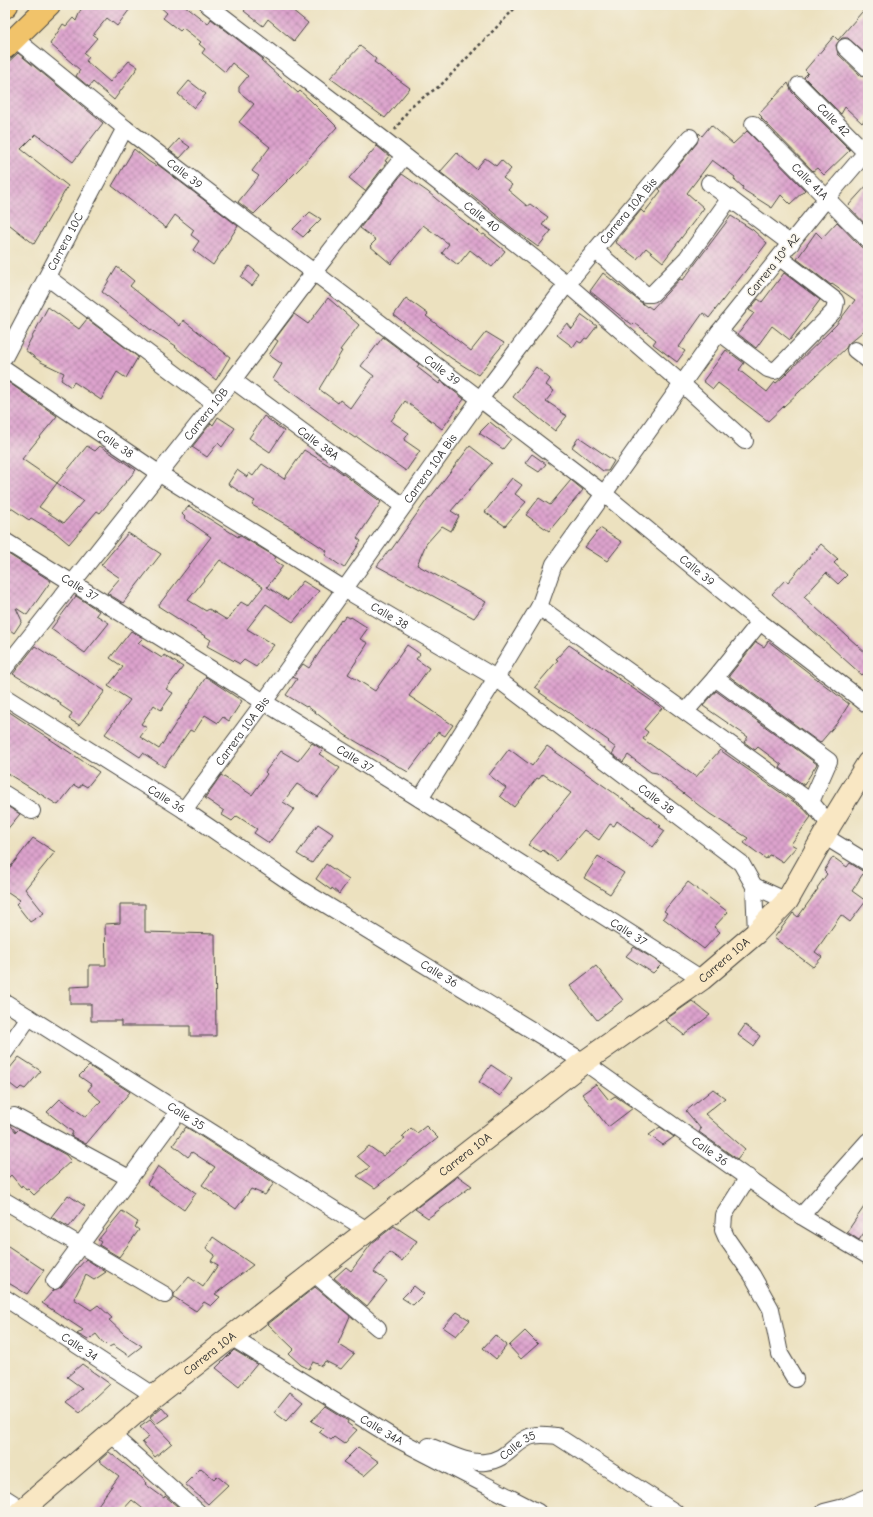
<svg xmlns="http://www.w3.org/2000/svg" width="873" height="1517" viewBox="0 0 873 1517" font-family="'Comic Neue',sans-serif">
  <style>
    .building { fill: url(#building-cross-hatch); fill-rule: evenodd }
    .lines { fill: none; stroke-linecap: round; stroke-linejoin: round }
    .street-casing { stroke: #484641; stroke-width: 18 }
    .secondary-casing { stroke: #484641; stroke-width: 24 }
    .primary-casing { stroke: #484641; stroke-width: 24 }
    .path { stroke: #484641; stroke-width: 2.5; stroke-dasharray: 3 3; stroke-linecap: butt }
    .street { stroke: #fff; stroke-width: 16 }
    .secondary { stroke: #f9e7c3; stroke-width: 22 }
    .primary { stroke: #f1c36a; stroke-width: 22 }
    .labels { text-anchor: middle; stroke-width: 3; stroke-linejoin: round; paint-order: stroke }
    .street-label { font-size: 12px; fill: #2b2b2b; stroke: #f7f3e8 }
  </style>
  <defs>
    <pattern id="building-cross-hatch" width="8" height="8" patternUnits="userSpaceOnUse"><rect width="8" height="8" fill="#dda3cd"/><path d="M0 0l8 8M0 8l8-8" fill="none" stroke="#b385a7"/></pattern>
  </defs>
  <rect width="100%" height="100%" fill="#f7f3e8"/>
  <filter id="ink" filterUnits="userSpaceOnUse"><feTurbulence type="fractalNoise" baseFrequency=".025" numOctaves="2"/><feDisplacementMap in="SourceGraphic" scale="8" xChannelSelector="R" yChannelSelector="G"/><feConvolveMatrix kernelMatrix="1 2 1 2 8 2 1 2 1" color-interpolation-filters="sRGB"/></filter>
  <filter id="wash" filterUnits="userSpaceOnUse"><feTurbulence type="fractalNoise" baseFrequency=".012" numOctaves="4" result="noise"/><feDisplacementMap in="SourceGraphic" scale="16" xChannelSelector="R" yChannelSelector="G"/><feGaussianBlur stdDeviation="0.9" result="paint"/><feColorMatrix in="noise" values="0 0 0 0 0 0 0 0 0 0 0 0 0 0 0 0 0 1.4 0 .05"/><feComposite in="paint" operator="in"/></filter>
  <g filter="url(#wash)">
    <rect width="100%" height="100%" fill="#ece1bf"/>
    <g id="blocks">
      <path class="building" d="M89,5H133L117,26L107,18L93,35L97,38L84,53L89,57L86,61L110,82L129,61L138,67L114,100L93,82L89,87L76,76L80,70L50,44L63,24L66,26L73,18L76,21L81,9Z
        M158,5H184L208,24L211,19L263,59L261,60L298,93L300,91L310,100L337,127L301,167L254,214L238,202L259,176L252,171L270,147L239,122L254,104L239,92V87L248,76L232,63L225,72L202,53L205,49L199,44L201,42L183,28L180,31L163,18L167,13Z
        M249,5H286L308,23L294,41L268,19L263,26L244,11Z
        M868,5V56L848,38H842L836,45L838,54L861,76L868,78V115L862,123L845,107L841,114L804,77L808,73L805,70L834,36L838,40Z
        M360,46L376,59L374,62L410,88L385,118L330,78Z
        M18,53L103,123L73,162L36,134L21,149L68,186L34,244L5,221V65Z
        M189,81L206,94L194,108L178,94Z
        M788,83L792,92L850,150L824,175L817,168L813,171L761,118L762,117L759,114Z
        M711,125L733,144L747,131L805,190L790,204L781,195L772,208L742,189L743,187L734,179L735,177L712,160L687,193L704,208L663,262L646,248L637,259L615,242L641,210L644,213L661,191L659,189L697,143L699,133L702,136Z
        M179,139L190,147L180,158L169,150Z
        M377,146L389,156L385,161L387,162L365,191L349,178Z
        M134,149L148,161L156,166L157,164L238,226L213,265L193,250L199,241L191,235L194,230L175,215L166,228L112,186Z
        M457,153L476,169L485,158L496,166L501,160L511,169L503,178L512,185L508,190L527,206L530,204L548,217L542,225L551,231L538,247L512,228L471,194L470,195L440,172Z
        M402,174L428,192L441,203L482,235L484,234L505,251L492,267L470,250L458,265L442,253L449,244L423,225L391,264L370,246L376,240L360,228Z
        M868,184V227L848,206Z
        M310,212L321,219L303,237L293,229Z
        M731,216L753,230L767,243L709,318L703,313L679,347L685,351L677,362L653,344L656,340L635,323L633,325L623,318L590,291L603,273L647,307L648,306L652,309L680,279L683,280Z
        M837,222L861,247L868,249V327L848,344L846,348L768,421L718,383L713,389L703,381L726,350L744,363L739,370L767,392L775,382L776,383L782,378L836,325L855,300L832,284L831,285L797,259L816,232L822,238Z
        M249,266L260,275L252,286L241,277Z
        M117,267L134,281L130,286L180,326L183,320L230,357L216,380L175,347L176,346L151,330L102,292Z
        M784,273L820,300L790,340L772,326L756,348L738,334L754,313L749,310L758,299L762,302Z
        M328,298L359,325L340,350L342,351L319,389L338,403L340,400L351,409L374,376L361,366L383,337L419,364L417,367L439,384L441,381L464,399L442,429L405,401L391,421L409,433L404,440L420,451L406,471L357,437L355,438L339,427L273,379L282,364L269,355L278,341L275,339L294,314L308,324Z
        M406,298L428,314L426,316L471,351L486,332L504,343L478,375L451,358L394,315Z
        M48,307L79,329L87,319L138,357L126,378L117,372L101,400L74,382L71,387L61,380L64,373L41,362L25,350Z
        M582,315L597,326L587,339L585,338L581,343L577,341L573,347L557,335L567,323L572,329Z
        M536,367L550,379L546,385L554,391L546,401L561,411L560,412L567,416L555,431L513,397Z
        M5,380L57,416L22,459L57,483L39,507L64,523L83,501L57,483L87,446L95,451L100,446L136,470L100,513L97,511L69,544L56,533L31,518L29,520L5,504Z
        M264,416L284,431L270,452L249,438Z
        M218,417L235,428L222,447L218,443L207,457L192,447L211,423L213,425Z
        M490,422L511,439L503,449L479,433Z
        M579,437L614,461L608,471H603L572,447Z
        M470,446L492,463L451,511L459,516L451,531L442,526L426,544L417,565L486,602L474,618L377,566L389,550H391L429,497L430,498Z
        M304,450L330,466L331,465L381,502L357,538L361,541L344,568L325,555L327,551L292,528L252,505L255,501L228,484L237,470L247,477L249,473L253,476L262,464L284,479Z
        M532,454L546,464L539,472L525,463Z
        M512,478L522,485L515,494L526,502L505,526L485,512Z
        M571,480L583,490L549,531L526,515L539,498L550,505Z
        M189,506L238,537L239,535L276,557L274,560L283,566L267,587L288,600L303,581L319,591L293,622L266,604L247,629L274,645L256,667L244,660L240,664L207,646L211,640L158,606L211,537L184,518L185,517L182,514ZM220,560L263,587L248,606L241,602L227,620L209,609L206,611L188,600Z
        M600,528L622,542L607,561L585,547Z
        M128,533L161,554L123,603L107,593L120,578L101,565Z
        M821,544L838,559L834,563L847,575L838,584L826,573L804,597L868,655V669L862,675L772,594L785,580L788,582Z
        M5,552L51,581L27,615L16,608L22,621L14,633L5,626Z
        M76,596L99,611L96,615L109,623L85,653L51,629Z
        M346,616L350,618L351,617L368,628L360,639L368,643L348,674L375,691L407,645L420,654L416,659L429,668L409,696L453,725L445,736L438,732L408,772L345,735L307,706L306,707L286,695L297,679L293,677L303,664L309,668L341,620L342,621Z
        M131,631L143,638L138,643L162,658L164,655L183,667L166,689L173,693L161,710L154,705L141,724L147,728L140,737L159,749L206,677L242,701L229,721L223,717L218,723L205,715L194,732L190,730L164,767L143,753L140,757L105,734L130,700L108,686L123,667L110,658Z
        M768,641L849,704L837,723L820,743L729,676L756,642L764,647Z
        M569,645L662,708L644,729L648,732L643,739L696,777L720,750L804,809L811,817L791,844L796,847L783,862L772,855V856L769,855L766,859L744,843L748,838L710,814L657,773L651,772L628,755L623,762L612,754L616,748L608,742L609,741L539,692L541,691L535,687L558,660L556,659Z
        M35,646L105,691L79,725L69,719L72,713L60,705L61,703L13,674Z
        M716,691L817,764L804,785L780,768L782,765L758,747L755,750L744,742L748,737L703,706Z
        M5,709L99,772L87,787L82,784L79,788L74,785L58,805L5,772Z
        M312,743L323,750L319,754L340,768L318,797L297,784L283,802L294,809L269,843L254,833L257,829L237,816L232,821L222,815L224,811L205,798L221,775L252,795L267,774L265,772L281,751L298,761Z
        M547,746L661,826L659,827L665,831L653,847L617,821L614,826L610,824L599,840L584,830L557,861L543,850L541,852L528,845L571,793L543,774L539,779L537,778L514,807L500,796L506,788L489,775L509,749L532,766Z
        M5,805L20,814L5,832Z
        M318,824L333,834L312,863L297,854Z
        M33,838L55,852L25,889L44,913L30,922L16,904L20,900L5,890V874Z
        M598,856L624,873L610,894L584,878Z
        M833,857L847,867L850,863L864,872L852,891L866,901L850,922L841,915L815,952L822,957L813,967L774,938L793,913L798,917L818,889L817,888L827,874L824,871Z
        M326,864L349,880L339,894L332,888L331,890L316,879Z
        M688,882L728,912L714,927L720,932L704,949L663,918L667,913L664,911Z
        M120,904H145V932L215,934L216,1036H190V1026H121V1021H91V1004H70V987L89,986V965H106L105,924L120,923Z
        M634,947L662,964L653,973L626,956Z
        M596,966L623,1000L597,1020L570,986Z
        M692,1001L710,1015L684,1035L665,1020Z
        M745,1025L760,1036L753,1046L738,1035Z
        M19,1057L41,1071L25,1089L21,1087L18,1090L5,1080V1074Z
        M491,1065L512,1079L500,1096L479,1082Z
        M89,1066L130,1092L86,1144L71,1136L73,1132L47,1112L60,1099L86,1117L101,1101L88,1090L92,1085L79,1076Z
        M596,1084L609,1100L615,1096L633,1108L608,1127L582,1094Z
        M713,1089L725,1098L705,1114L745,1149L737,1159L699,1132L701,1129L686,1111Z
        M5,1118L16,1132L19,1129L66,1155L71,1161L34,1195L28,1189L26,1190L22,1185L21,1187L11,1175L5,1181Z
        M426,1126L438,1138L375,1188L357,1176L370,1167L357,1156L369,1146L383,1156L405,1139L402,1137L411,1128L417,1133Z
        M186,1127L274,1183L265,1195L251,1189L236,1209L202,1185L215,1167L192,1152L188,1157L173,1145Z
        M660,1127L674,1137L663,1145L649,1135Z
        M158,1166L196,1193L184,1210L147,1184Z
        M458,1176L472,1186L428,1218L415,1209Z
        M68,1195L85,1206L69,1227L51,1217Z
        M868,1201V1227L859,1240L847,1232Z
        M122,1211L138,1222L135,1227L139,1230L119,1257L99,1245L101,1242L98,1240Z
        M394,1226L417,1241L402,1261L389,1252L374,1272L387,1281L367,1306L334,1278L346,1267L351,1271L372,1243Z
        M213,1237L253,1265L215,1294L220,1297L211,1306L204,1302L196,1311L174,1297V1294L189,1277L203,1287L218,1265L211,1261L215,1255L206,1248Z
        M5,1244L44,1270L27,1294L5,1281Z
        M86,1259L106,1272L94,1280L86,1275L74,1299L91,1310L98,1305L112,1318L109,1320L125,1335L142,1346L129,1356L113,1345L109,1347L105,1343L104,1344L96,1334L88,1340L83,1337L77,1334L83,1330L42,1303L54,1290L61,1287Z
        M414,1286L424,1294L413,1305L402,1298Z
        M315,1287L350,1316L338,1344L354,1354L341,1369L325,1361L322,1366L313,1362L309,1369L301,1365L289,1354L294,1349L268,1324Z
        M457,1312L470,1320L456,1336L443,1327Z
        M525,1331L538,1344L521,1359L509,1346Z
        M495,1335L507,1345L496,1359L483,1348Z
        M234,1350L257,1364L239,1386L216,1368Z
        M82,1364L110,1384L80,1412L67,1402L82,1388L67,1377Z
        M290,1392L303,1402L286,1421L274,1412Z
        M162,1407L169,1415L156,1424L150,1417Z
        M326,1407L348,1421L347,1423L357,1430L344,1444L334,1437L331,1440L319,1432L323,1428L311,1421Z
        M150,1420L172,1443L155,1457L142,1442L149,1437L140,1427Z
        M358,1447L379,1462L364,1476L343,1462Z
        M109,1452L142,1478L146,1483L145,1484L164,1498L165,1496L184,1512H147L132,1500L121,1512H93L119,1476L99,1461Z
        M201,1468L214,1479L217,1476L228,1485L208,1504L185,1484Z"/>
    </g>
  </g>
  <g filter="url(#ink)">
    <use href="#blocks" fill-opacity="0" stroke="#484641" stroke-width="1"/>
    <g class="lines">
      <g class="street-casing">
        <g id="street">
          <path id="s1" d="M208,5L387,142L567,284L681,383L745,441"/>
          <path id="s2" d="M14,38L125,128L603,493L760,622L868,705"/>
          <path d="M845,47L868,69"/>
          <path id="s3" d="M799,85L868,155"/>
          <path id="s4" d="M753,124L868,240"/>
          <path d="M709,183L791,244"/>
          <path d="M596,251L645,294H652L687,258L730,198"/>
          <path d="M47,277L214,403"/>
          <path d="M719,332L768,369L775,371L834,311L836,302L835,300L780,258"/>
          <path d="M855,350L868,360"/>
          <path id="s5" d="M5,356L125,128"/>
          <path id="s6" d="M5,369L160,474L344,589L496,678L741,863L754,886L756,933"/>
          <path id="s7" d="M233,380L403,506"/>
          <path id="s8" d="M5,541L420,799L702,979"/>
          <path d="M539,607L811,802L830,825"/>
          <path id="s9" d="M5,668L233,380L314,272L404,156"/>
          <path d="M715,678L829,761L811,802"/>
          <path id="s10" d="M5,697L184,810L297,887L584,1062L801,1216L868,1256"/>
          <path d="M686,711L715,678L760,622"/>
          <path d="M5,794L32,811"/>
          <path d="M420,799L496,678L539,607L554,564L719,332L826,199L868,150"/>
          <path id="s11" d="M184,810L264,702L480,399L567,284L690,137"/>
          <path d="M824,836L868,863"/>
          <path d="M754,886L787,901"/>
          <path id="s12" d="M5,1002L367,1230"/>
          <path d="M5,1052L29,1017"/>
          <path d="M14,1116L129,1178"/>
          <path d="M748,1177L724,1215L723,1230L727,1239L752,1275L771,1309L780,1354L795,1379"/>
          <path d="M5,1201L165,1295"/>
          <path d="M801,1216L868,1141"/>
          <path d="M312,1272L378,1328"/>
          <path d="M54,1281L179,1111"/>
          <path id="s13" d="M5,1298L155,1396"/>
          <path id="s14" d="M231,1337L391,1436L538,1512"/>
          <path d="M111,1434L198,1512"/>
          <path id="s15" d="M429,1446C446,1452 467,1464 485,1462C506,1460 511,1446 527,1438C536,1433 547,1435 557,1436L675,1512"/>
          <path d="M5,1498L27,1512"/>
          <path d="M824,1512L844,1507L868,1497"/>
        </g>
      </g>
      <g class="secondary-casing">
        <g id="secondary">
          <path id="s16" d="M20,1512L155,1396L584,1062L702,979L756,933L787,901L830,825L868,763"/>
        </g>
      </g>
      <g class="primary-casing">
        <path id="primary" d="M5,7L7,5
          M5,48L49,5"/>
      </g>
      <path class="path" d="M395,130L411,106L441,85L518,5"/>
      <use href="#street" class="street"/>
      <use href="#secondary" class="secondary"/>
      <use href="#primary" class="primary"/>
    </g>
  </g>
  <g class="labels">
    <g class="street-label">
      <text dy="4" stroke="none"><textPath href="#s3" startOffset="49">Calle 42</textPath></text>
      <text dy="4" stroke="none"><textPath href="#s2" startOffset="218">Calle 39</textPath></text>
      <text dy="4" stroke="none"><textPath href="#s4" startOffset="81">Calle 41A</textPath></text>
      <text dy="4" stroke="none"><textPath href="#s11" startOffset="746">Carrera 10A Bis</textPath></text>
      <text dy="4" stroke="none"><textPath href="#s1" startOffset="346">Calle 40</textPath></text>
      <text dy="4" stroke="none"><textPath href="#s5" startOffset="129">Carrera 10C</textPath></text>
      <text transform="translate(773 265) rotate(-51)" y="4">Carrera 10ª A2</text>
      <text dy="4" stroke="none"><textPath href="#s2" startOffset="542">Calle 39</textPath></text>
      <text dy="4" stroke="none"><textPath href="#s9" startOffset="324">Carrera 10B</textPath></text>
      <text dy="4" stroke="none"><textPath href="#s6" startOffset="133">Calle 38</textPath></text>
      <text dy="4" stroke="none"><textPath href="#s7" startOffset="106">Calle 38A</textPath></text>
      <text dy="4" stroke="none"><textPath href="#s11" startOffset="421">Carrera 10A Bis</textPath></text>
      <text dy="4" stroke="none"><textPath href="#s2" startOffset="866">Calle 39</textPath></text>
      <text dy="4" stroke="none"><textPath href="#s8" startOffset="88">Calle 37</textPath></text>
      <text dy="4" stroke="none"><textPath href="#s6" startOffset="457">Calle 38</textPath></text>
      <text dy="4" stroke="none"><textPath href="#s11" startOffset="98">Carrera 10A Bis</textPath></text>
      <text dy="4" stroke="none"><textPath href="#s8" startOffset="412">Calle 37</textPath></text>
      <text dy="4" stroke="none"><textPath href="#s10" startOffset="191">Calle 36</textPath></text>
      <text dy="4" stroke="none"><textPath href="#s6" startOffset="781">Calle 38</textPath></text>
      <text dy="4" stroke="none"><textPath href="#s8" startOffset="736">Calle 37</textPath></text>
      <text dy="4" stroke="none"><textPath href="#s16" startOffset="895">Carrera 10A</textPath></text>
      <text dy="4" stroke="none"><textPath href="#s10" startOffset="515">Calle 36</textPath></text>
      <text dy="4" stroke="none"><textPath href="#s12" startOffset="214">Calle 35</textPath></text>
      <text dy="4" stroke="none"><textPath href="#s10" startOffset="839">Calle 36</textPath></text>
      <text dy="4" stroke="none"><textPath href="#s16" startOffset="571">Carrera 10A</textPath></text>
      <text dy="4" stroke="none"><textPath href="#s13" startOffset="89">Calle 34</textPath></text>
      <text dy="4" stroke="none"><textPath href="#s16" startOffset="247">Carrera 10A</textPath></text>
      <text dy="4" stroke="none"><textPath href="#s14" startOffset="177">Calle 34A</textPath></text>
      <text dy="4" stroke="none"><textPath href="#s15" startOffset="96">Calle 35</textPath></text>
    </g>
  </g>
  <rect width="873" height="1517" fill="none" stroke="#f7f3e8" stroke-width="20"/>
</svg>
